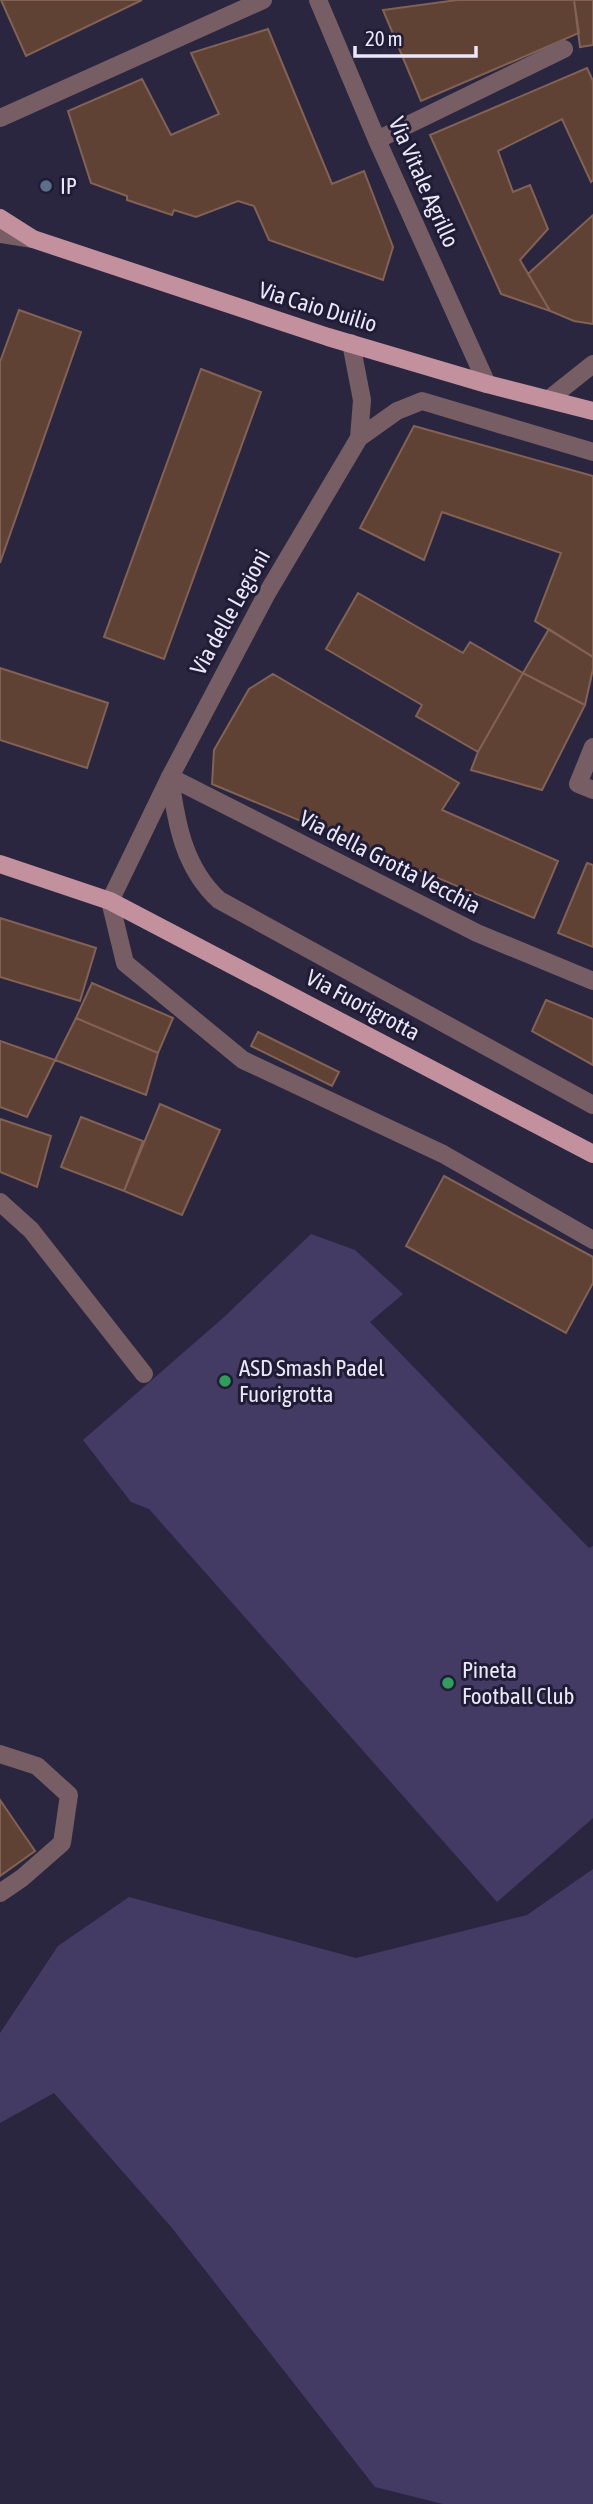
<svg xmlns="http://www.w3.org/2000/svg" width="593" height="2504" viewBox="0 0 593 2504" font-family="'Asap Condensed',sans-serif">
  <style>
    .green { fill: #433b63 }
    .building { fill: #604234; stroke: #826254; stroke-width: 2 }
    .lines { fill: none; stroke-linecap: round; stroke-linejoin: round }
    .service { stroke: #775e64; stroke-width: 18 }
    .minor { stroke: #775e64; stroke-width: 18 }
    .primary { stroke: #c3919d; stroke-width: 18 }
    .service-dot { fill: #5c6f8a; stroke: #211c35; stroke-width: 2.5 }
    .leisure-dot { fill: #2e9e5b; stroke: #211c35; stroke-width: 2.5 }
    .labels { text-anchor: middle; stroke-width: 6; stroke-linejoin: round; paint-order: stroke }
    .street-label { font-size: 23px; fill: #eae7f9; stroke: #211c35 }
    .poi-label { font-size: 23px; fill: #eae7f9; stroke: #211c35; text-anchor: start }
  </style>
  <rect width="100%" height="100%" fill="#2b2640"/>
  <path class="green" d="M311,1234L355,1250L403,1294L370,1322L589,1548L593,1546V1818L497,1902L149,1509L131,1502L83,1440L223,1318Z
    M593,1869V2504H443L375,2487L172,2228L54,2093L0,2123V2033L58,1946L129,1897L356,1958L527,1915Z"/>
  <path class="building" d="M1,0H142L26,56Z
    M457,0H574L579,33L421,101L383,10Z
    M574,0H593V45L580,47Z
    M268,29L332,184L364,171L393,247L383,280L269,240L254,206L238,201L196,217L174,210L172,215L127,200V196L91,183L68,111L142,79L171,135L219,114L191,53Z
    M587,68L593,81V180L591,182L562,119L498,151L513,192L530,185L548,229L520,260L550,311L501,294L430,135Z
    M593,215V324L574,321L550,311L528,274Z
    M19,310L81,332L0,563V362Z
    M201,369L261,392L164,659L104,637Z
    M414,426L593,476V657L535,621L561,553L442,512L424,560L360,528Z
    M358,593L463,653L470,642L523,673L478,752L416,716L422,705L326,649Z
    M549,629L593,657V669L585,705L523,673Z
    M0,668L108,703L87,768L0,740Z
    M523,673L585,705L542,790L471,770L478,752Z
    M273,674L459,783L442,810L558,861L534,918L212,784L214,750L249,689Z
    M587,863L593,865V947L558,933Z
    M0,918L96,948L80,1001L0,977Z
    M92,983L173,1018L158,1053L76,1018Z
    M546,1000L593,1019V1065L532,1031Z
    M76,1018L158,1053L146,1095L55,1060Z
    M258,1032L339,1072L332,1086L251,1046Z
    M0,1041L55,1060L27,1117L0,1107Z
    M160,1104L220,1130L182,1215L124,1191Z
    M81,1117L143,1141L124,1191L61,1167Z
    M0,1119L51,1136L37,1187L0,1172Z
    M444,1176L593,1257V1283L566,1333L406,1246Z
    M0,1800L35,1851L0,1876Z"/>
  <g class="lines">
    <path class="service" d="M170,777C176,823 184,868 219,900L593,1105
      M110,901L125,963L243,1060L443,1154L593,1240
      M0,1202L31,1230L144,1374
      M0,1754L37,1766L69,1795L62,1843L22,1878L0,1893"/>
    <path class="minor" d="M318,0L377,140L487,384
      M0,118L263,0
      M377,140L564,49
      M0,234L33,239
      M549,399L593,364
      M359,438L397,411L422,401L593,452
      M593,747L578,784L593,790
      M170,777L477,933L593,981
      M110,901L170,777L266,595L359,438L362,400L351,343"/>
    <path class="primary" d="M0,218L33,239L328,337L487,384L593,411
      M0,864L110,901L593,1154"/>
  </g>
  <circle class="service-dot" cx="46" cy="186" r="7"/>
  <g class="leisure-dot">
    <circle cx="225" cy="1381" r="7"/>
    <circle cx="448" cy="1683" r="7"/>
  </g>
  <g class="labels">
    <g class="street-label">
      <text transform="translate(424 182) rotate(66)" y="8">Via Vitale Agrillo</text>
      <text transform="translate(318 307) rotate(17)" y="8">Via Caio Duilio</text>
      <text transform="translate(230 612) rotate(-61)" y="8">Via delle Legioni</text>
      <text transform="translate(390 862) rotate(27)" y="8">Via della Grotta Vecchia</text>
      <text transform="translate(363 1005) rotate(28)" y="8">Via Fuorigrotta</text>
    </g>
    <g class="poi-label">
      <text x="60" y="194">IP</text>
      <text x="239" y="1376">ASD Smash Padel<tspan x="239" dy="26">Fuorigrotta</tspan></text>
      <text x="462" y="1678">Pineta<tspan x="462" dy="26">Football Club</tspan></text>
    </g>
  </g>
  <path d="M355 46v10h121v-10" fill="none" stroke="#eae7f9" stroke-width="3.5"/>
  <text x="365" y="46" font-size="21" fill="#eae7f9" stroke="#211c35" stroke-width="5" paint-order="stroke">20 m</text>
</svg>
